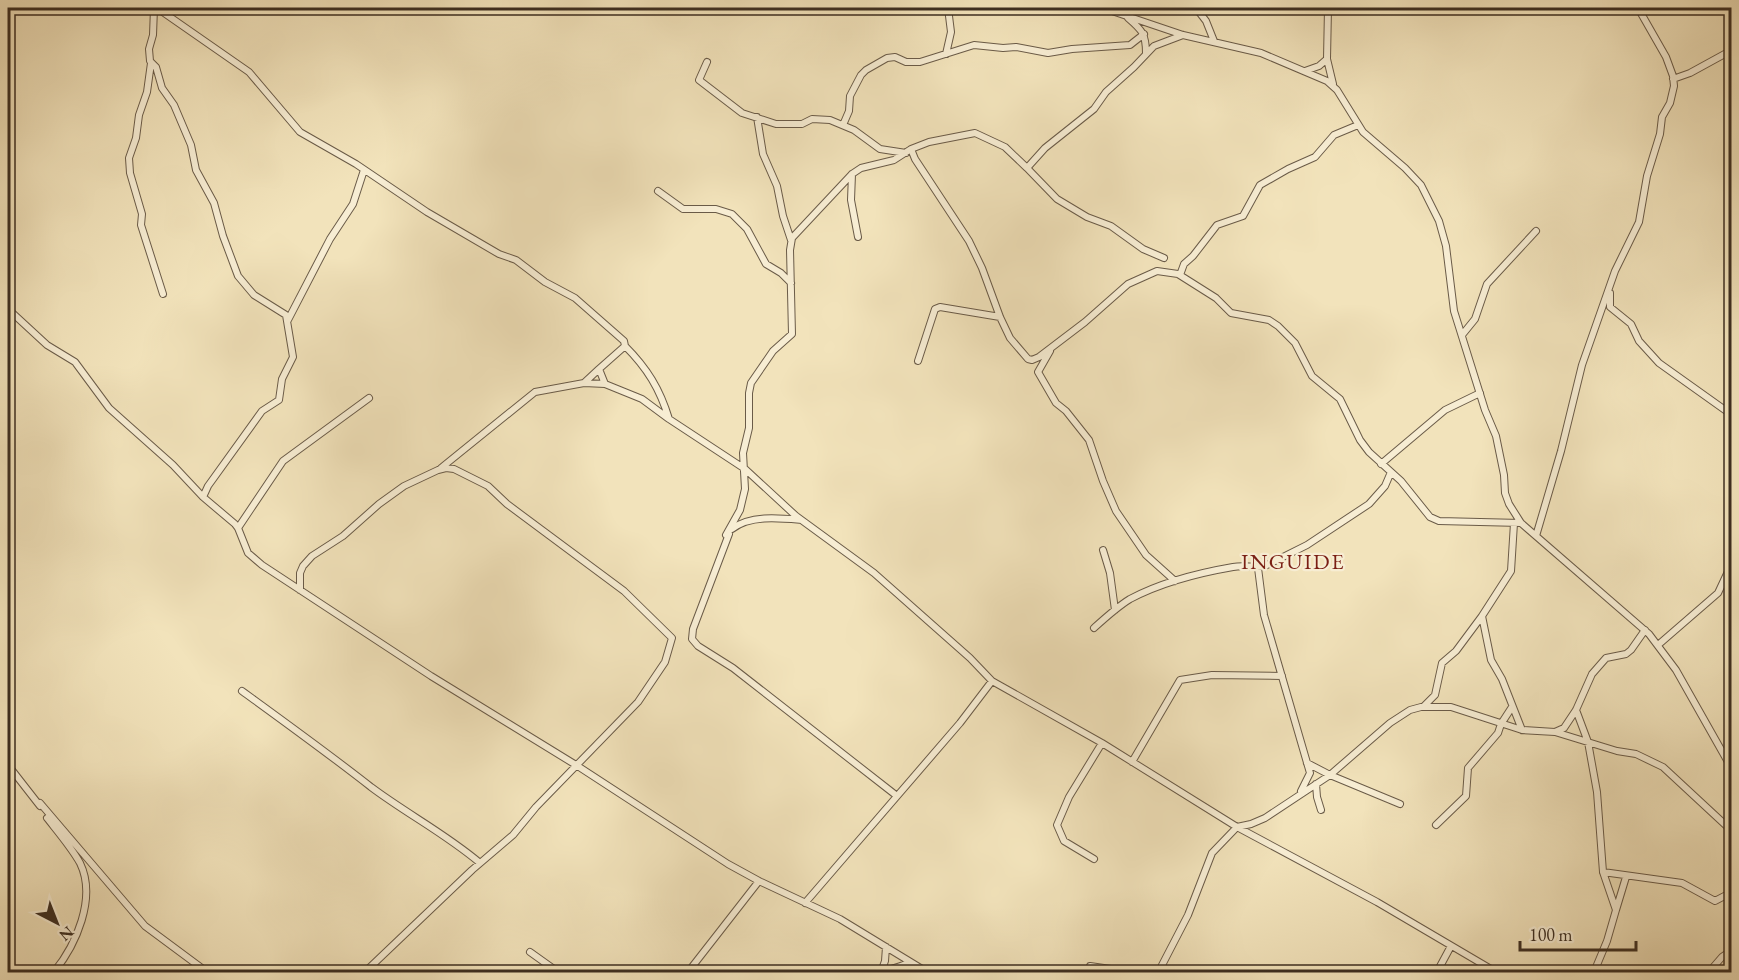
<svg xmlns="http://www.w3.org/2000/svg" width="1739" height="980" viewBox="0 0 1739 980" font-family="'EB Garamond',serif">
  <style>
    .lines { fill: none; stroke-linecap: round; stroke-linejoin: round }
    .minor-casing { stroke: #6a5b48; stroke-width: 8 }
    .minor { stroke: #f7edd3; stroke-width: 6 }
    .labels { text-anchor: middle; stroke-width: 4.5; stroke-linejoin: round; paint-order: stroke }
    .neighbourhood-label { font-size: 22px; letter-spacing: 1.5px; fill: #7a1f14; stroke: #f7edd3 }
  </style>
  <rect width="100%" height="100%" fill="#f2e3bb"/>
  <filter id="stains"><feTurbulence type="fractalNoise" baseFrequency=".00333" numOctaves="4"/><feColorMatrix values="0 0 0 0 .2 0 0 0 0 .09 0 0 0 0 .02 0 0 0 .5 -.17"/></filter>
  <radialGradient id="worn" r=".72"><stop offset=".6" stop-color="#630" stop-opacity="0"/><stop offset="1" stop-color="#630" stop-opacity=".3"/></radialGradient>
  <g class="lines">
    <g class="minor-casing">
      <path id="minor" d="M154,8L153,35L149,49L150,61L156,67L162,88L174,105L191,145L196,170L214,203L223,236L238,276L254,295L286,315L293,357L282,379L279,400L262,411L208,486L203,497
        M157,8L249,72L300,132L356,164L427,212L499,254L516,260L545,282L575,298L624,341L625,346L599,369L605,384L642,399L669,419L745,469L796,516L874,573L970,658L992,681
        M1103,8L1183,35L1261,53L1327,81L1337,90L1363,132L1405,168L1421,185L1439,221L1446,246L1454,311L1485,410L1496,436L1504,475L1505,493L1509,504L1521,523L1649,634L1676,670L1732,769
        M1196,8L1206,21L1214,41
        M1328,8L1327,59L1333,84
        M1128,18C1142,30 1146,34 1146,53
        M946,54L951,32L948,8
        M707,62L699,80L742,113L776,124H802L812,119L830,120L854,130L880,149L906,153
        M151,63L147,92L139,115L136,138L129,158L130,173L142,214L141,225L163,294
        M1305,71L1319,66L1327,59
        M1673,79L1690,73L1732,50
        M757,117L763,154L777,186L783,216L791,240
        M843,125L849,111L850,96L861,75L866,70L887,58L895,57L906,62H920L974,45L1003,48L1016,47L1048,53L1072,49L1130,45L1144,34
        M911,149L915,159L969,241L982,268L1000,317L1010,338L1028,359L1032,360L1039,357L1085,322L1128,284L1157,271L1178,274L1216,298L1231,313L1269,320L1278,326L1295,343L1312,376L1340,399L1360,440L1369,452L1401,481L1430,517L1439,521L1521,523
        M852,174L851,200L858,237
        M658,191L683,209H716L732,214L747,229L766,264L781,273L791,283
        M1164,258L1143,249L1111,226L1087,217L1057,199L1027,168L1045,148L1094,109L1106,92L1134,67L1154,46L1183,35
        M1180,275L1184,264L1193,256L1217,225L1243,216L1260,185L1288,169L1315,157L1334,135L1358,125
        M1610,293V307L1631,324L1639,341L1659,363L1732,415
        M8,309L47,345L75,362L109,408L173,465L203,497L235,524L238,528L248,553L262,565L431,676L576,765L728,864L759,881L840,919L927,972
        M288,320L330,239L353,204L364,170
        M1462,335L1475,319L1487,284L1536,231
        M625,346C647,368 660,389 669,419
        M1050,351L1038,372L1056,403L1066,411L1089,440L1103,481L1116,511L1146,555L1175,581
        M918,361L935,309L940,307L1000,317
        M584,383L599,369
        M1381,464L1445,410L1480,393
        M441,468L535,392L584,383L605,384
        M1514,523L1511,571L1482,616L1491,660L1502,679L1522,730
        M238,528L283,461L369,398
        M732,529C750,515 779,518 801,520
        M729,534L693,629L692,639L698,646L733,668L897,796
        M726,535L740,510L745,489L743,453L749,428V393L751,383L773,351L792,334L790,250L792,238L852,174L861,168L894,160L911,149L929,142L975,133L1005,147L1027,168
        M1536,536L1561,451L1582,365L1615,271L1639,222L1647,176L1660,134L1662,117L1670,103L1674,86L1673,76L1666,57L1638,8
        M1103,550L1110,573L1115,610
        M1258,568L1264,615L1310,773L1301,791
        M300,590V573L303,566L312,556L343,536L379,504L404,486L438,470L446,468L454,469L488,486L507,504L624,591L672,638L665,662L638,702L536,807L513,835L472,870L365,972
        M1094,628C1105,618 1117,607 1130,599C1162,582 1198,573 1233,567C1244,565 1255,568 1265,566L1307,545L1369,504L1385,486L1391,472
        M1658,645L1718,593L1732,563
        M242,691C286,723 329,754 371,787C407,814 446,834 480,863
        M1424,706L1435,695L1442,663L1456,651L1482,616
        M1576,710L1588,742L1597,792L1603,872L1616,910L1607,941L1594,972
        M1555,732L1617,751L1636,754L1663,767L1732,831
        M1132,762L1180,680L1212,675L1282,676
        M1307,763L1330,775L1400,804
        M8,765L40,806
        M1316,784L1317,797L1321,810
        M40,803L145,926L207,972
        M47,818C58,832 71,847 80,863C97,898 76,945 54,972
        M1436,825L1466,796L1468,768L1498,733L1501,724L1512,707
        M1094,859L1064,841L1057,825L1069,797L1102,743
        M1603,872L1682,883L1715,901L1732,892
        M805,903L960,723L992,681L1102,743L1237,827L1377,902L1496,972
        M1616,910L1626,877
        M530,952L558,972
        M1090,966L1131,972
        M688,972L759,881
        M881,972L885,961L886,947
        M884,972C891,967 901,968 909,962
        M1152,972L1160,969L1188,915L1212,853L1237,827L1251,824L1265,818L1330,775L1390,723L1410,710L1421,707H1451L1522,730L1555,732L1564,728L1576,710L1592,674L1606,658L1626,654L1631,650L1645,630
        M1437,972L1451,946
        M1709,972L1722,957L1732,950"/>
    </g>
    <use href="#minor" class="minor"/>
  </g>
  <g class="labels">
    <g class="neighbourhood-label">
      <text x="1293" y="569">INGUIDE</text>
    </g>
  </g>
  <rect width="1739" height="980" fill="none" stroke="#f2e3bb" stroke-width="30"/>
  <rect x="9" y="9" width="1721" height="962" fill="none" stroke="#3c2e21" stroke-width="3"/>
  <rect x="15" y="15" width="1709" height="950" fill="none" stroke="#3c2e21" stroke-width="1.5"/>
  <g transform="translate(57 923) rotate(138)" stroke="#f7edd3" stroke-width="4.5" paint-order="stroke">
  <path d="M0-4.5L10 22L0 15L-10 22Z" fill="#3c2e21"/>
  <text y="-9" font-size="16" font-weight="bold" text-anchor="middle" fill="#3c2e21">N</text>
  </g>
  <path d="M1520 941v9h116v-9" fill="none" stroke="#3c2e21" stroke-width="3"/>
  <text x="1529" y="941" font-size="18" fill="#3c2e21" stroke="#f7edd3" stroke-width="4.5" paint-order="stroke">100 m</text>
  <rect width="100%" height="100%" filter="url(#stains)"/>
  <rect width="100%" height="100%" fill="url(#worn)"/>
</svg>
